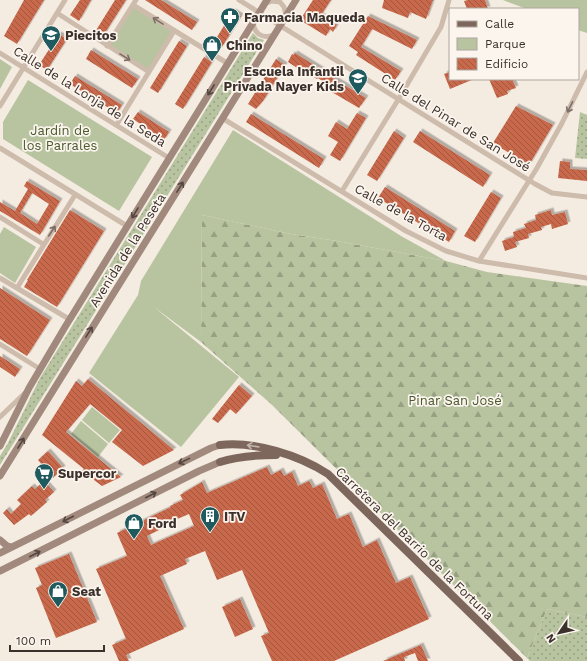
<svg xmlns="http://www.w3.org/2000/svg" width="587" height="661" viewBox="0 0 587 661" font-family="'Work Sans',sans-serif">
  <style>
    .grass { fill: url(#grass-dots) }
    .forest { fill: url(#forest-firs) }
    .park { fill: #b8c4a0 }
    .building { fill: url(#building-back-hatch); fill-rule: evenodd; filter: url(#shadow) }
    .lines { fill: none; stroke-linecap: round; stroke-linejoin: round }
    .street { stroke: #cdbbac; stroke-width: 5 }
    .secondary { stroke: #a18a7d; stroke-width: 7 }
    .primary { stroke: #7d675c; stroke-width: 8 }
    .oneway { stroke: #7d6f65 }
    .oneway2 { stroke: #544640 }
    .oneway3 { stroke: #c2b5ac }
    .labels { text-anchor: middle; stroke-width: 3.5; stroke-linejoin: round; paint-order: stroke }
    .poi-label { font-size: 13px; font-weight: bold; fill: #3b302b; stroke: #fbf5ee; text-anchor: start }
    .street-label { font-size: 13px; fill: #3b302b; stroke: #fbf5ee }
    .park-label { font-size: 13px; fill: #4a5a2e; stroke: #fbf5ee }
  </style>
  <defs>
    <pattern id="grass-dots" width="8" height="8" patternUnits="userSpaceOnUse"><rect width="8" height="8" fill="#b8c4a0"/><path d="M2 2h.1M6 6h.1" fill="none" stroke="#97a083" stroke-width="1.8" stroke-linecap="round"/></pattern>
    <pattern id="forest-firs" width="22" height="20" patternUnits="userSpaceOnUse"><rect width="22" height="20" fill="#b8c4a0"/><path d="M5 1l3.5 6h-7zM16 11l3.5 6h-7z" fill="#97a083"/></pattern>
    <pattern id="building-back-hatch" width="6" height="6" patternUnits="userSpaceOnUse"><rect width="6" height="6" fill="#c8694b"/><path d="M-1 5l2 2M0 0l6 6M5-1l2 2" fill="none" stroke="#a4573f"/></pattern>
    <filter id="shadow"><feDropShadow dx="2.5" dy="-2.5" stdDeviation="0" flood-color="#0004"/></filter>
  </defs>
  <rect width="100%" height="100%" fill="#f4ebe1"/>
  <path class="grass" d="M253,33L258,38L264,40L0,465V456L8,443L40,378Z
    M580,112L587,115V159L575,158Z
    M547,609L587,617V661H530L527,658Z"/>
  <path class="forest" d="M202,215L291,234L337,241L446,261L487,272L587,286V617L547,609L527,658L271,404L201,342Z"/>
  <path class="park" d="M503,0H587V33L578,30V9H527Z
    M133,5L174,31L149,72L107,46Z
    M0,59L12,67L0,89Z
    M28,80L152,157L119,211L3,139V122Z
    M233,130L401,236L446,261L337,241L291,234L202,215L201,342L154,307L239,377L181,447L89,373L138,295L141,281Z
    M4,227L36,247L15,283L0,273V234Z
    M92,407L120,430L109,443L82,420Z
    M81,421L108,444L98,457L71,434Z"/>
  <path class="building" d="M24,0H44L17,44L4,36Z
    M80,0H91L79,21L70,15Z
    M115,0H126L103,36L95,32Z
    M145,0H161L197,22L192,30Z
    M313,0H331L321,15L337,25L333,32L330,29L326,36L300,20Z
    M384,0H433L426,19L410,12L408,18L382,8Z
    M468,0H485L488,9H467L464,1Z
    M233,11L241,16L222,47L214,42Z
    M368,16L417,40L412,49L372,29L361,47L401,71L395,80L356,55L358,52L349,46Z
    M59,34L67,39L47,70L39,65Z
    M179,41L187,46L158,93L150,88Z
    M91,50L138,79L132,88L86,59Z
    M295,53L327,73L326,74L366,98L359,108L325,88L327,84L318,78L317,79L312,76L311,77L288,62L292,54L294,55Z
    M204,57L212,62L183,109L175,104Z
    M276,59L285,65L263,101L256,109L248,104Z
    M450,72V79H474L450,89L444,74Z
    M75,76L122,105L117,113L70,84Z
    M489,79H512L516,88L507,91L508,94L497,98Z
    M516,106L553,125L529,165L493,143Z
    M138,112L169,132L164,140L133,119Z
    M357,113L366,118L340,161L330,155L338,142L328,136L336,122L347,129Z
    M251,114L324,159L319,168L246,122Z
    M394,131L404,138L377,181L367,175Z
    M420,131L490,175L483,187L413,142Z
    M560,161L570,162V169L587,170V181L558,178Z
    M27,181L60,201L40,235L0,211V202L15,211L28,189L24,186ZM32,193L49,204L37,224L20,213Z
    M385,187L455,231L449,242L378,198Z
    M491,192L501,198L475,242L464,236Z
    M70,210L104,231L57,307L24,287L28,280H27Z
    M551,210L552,215L565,212L568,224L552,229L551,224L541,227L542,230L528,234L529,238L515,242L517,247L505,251L502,241L514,237L513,232L526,228L524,224L536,220L535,215Z
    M0,288L50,320L27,356L0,339Z
    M0,356L20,369L15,377L0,367Z
    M88,379L174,450L143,466L112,442L122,430L90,404L66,432L121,477L102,486L82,471L84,469L42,435L76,381L82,386Z
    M239,385L252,396L236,414L230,409L218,423L212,419Z
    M48,451L63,468L53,478L38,460Z
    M267,467L271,475L281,470L284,476L292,472L298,486L309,481L313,488L322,484L337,519L349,514L363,547L377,540L396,583L410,577L429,619L334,661H272L261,636L269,633L242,570L217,580L205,551L185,559L187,564L160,576L184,629L126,655L129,661H119L112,645L126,639L96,569L127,556L117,533L171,507L170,506L183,500L180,495L202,482L207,493ZM189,514L194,526L151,545L147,536L169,525L168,523Z
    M44,481L54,492L45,500L47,502L31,516L29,514L14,525L3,513L7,509L11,514L21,504L17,500L32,486L35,489Z
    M69,554L97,622L56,638L36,588L42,585L35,568Z
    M240,599L253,629L235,637L222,607Z
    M421,645L428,661H418L415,653L404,657L405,661H383Z"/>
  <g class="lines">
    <path class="street" d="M239,0L535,184L552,193L587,197
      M264,4L272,1L280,2L284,7L286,15
      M133,5L227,63
      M57,13L149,72
      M253,22C254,34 263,39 273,35
      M107,46L136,0
      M0,53L169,158
      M0,106L65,0
      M222,118L406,231L446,251L479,261L587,278
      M117,124L174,31
      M0,148L127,226
      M342,191L398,100L441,27L449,0
      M0,217L43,244
      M479,261L537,168L562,123L587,72
      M0,278L69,319
      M17,288L75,195
      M0,344L40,369
      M0,417L26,392"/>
    <path class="secondary" d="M0,446L29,388L65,327L267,0
      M0,476L296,0
      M0,540L7,546L11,547
      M0,553L211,448L220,445
      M0,571L199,471L220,462"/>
    <path class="primary" d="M220,445C254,441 299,455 328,474L519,661
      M220,462C238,456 256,455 276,455"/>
  </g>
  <defs><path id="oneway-shaft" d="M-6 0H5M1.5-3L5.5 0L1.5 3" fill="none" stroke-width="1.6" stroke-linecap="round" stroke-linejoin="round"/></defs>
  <g class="oneway">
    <use href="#oneway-shaft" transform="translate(158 21) rotate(-148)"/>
    <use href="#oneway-shaft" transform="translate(125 57) rotate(32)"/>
    <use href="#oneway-shaft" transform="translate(570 107) rotate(116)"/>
    <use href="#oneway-shaft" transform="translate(52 231) rotate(-57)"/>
  </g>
  <g class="oneway2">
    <use href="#oneway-shaft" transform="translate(211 90) rotate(122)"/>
    <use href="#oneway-shaft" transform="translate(180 187) rotate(-58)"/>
    <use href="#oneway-shaft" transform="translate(135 213) rotate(121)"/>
    <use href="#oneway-shaft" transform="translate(89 332) rotate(-58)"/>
    <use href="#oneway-shaft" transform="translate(21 443) rotate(-59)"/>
    <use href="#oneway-shaft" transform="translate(184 461) rotate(154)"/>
    <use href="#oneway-shaft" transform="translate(151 495) rotate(-27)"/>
    <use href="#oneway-shaft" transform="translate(68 519) rotate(153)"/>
    <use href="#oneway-shaft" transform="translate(35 554) rotate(-27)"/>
  </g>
  <use class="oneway3" href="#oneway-shaft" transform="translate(253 446) rotate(-171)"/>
  <defs>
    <g id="pharmacy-pin" transform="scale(1)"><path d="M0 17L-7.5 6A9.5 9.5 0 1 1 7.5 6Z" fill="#1f5a5e" stroke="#fbf5ee"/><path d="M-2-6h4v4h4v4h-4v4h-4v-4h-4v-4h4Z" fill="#fff"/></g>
    <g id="school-pin" transform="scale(1)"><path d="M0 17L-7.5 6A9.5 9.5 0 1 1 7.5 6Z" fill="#1f5a5e" stroke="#fbf5ee"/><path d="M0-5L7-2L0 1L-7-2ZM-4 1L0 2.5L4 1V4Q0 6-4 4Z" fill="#fff"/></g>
    <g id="shop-pin" transform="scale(1)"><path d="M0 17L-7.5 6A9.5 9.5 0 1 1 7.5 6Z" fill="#1f5a5e" stroke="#fbf5ee"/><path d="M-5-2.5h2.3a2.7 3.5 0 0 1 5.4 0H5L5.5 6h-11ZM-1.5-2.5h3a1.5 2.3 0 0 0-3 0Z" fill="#fff"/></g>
    <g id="supermarket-pin" transform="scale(1)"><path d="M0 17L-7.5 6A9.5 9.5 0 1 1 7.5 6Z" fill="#1f5a5e" stroke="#fbf5ee"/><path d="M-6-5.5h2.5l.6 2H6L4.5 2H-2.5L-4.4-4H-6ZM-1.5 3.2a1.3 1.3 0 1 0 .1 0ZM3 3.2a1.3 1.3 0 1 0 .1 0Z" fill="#fff"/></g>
    <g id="building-pin" transform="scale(1)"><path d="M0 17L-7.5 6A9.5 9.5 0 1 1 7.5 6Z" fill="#1f5a5e" stroke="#fbf5ee"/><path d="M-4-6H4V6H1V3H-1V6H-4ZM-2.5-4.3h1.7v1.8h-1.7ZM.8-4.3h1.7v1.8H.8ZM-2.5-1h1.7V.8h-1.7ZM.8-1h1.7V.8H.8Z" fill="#fff"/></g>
  </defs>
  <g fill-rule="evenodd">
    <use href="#pharmacy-pin" x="230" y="17"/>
    <use href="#school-pin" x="51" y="35"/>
    <use href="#shop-pin" x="212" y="45"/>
    <use href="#school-pin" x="358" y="78"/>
    <use href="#supermarket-pin" x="44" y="473"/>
    <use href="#building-pin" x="210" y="516"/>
    <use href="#shop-pin" x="134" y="523"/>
    <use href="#shop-pin" x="58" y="591"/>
  </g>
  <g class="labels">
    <g class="poi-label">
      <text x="244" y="22">Farmacia Maqueda</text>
      <text x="65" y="40">Piecitos</text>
      <text x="226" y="50">Chino</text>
      <text x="344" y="76" text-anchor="end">Escuela Infantil<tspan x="344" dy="15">Privada Nayer Kids</tspan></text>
      <text x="58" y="478">Supercor</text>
      <text x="224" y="521">ITV</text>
      <text x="148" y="528">Ford</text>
      <text x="72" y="596">Seat</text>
    </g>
    <g class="street-label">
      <text transform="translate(90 96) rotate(32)" y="5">Calle de la Lonja de la Seda</text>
      <text transform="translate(456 122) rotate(32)" y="5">Calle del Pinar de San José</text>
      <text transform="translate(401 212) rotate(29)" y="5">Calle de la Torta</text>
      <text transform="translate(127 250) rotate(-58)" y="5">Avenida de la Peseta</text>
      <text transform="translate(415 543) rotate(44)" y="5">Carretera del Barrio de la Fortuna</text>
    </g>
    <g class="park-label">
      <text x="60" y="135">Jardín de<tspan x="60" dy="15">los Parrales</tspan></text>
      <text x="455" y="405">Pinar San José</text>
    </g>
  </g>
  <rect x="449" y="8" width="130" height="72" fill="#fbf5ee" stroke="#aea6a0"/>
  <rect x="457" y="21" width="20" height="6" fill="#7d675c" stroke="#aea6a0"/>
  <text x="485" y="28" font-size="12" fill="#3b302b">Calle</text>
  <rect x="457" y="38" width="20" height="12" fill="#b8c4a0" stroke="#aea6a0"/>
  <text x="485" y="48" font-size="12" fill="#3b302b">Parque</text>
  <rect x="457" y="58" width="20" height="12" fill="url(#building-back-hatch)" stroke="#aea6a0"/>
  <text x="485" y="68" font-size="12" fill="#3b302b">Edificio</text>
  <g transform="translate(559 633) rotate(236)" stroke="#fbf5ee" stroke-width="3" paint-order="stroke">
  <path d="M0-3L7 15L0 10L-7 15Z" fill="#3b302b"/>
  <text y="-6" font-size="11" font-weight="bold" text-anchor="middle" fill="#3b302b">N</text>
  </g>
  <path d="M10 645v6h94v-6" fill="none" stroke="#3b302b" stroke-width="2"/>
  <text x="16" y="645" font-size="12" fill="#3b302b" stroke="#fbf5ee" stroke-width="3" paint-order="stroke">100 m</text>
</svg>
